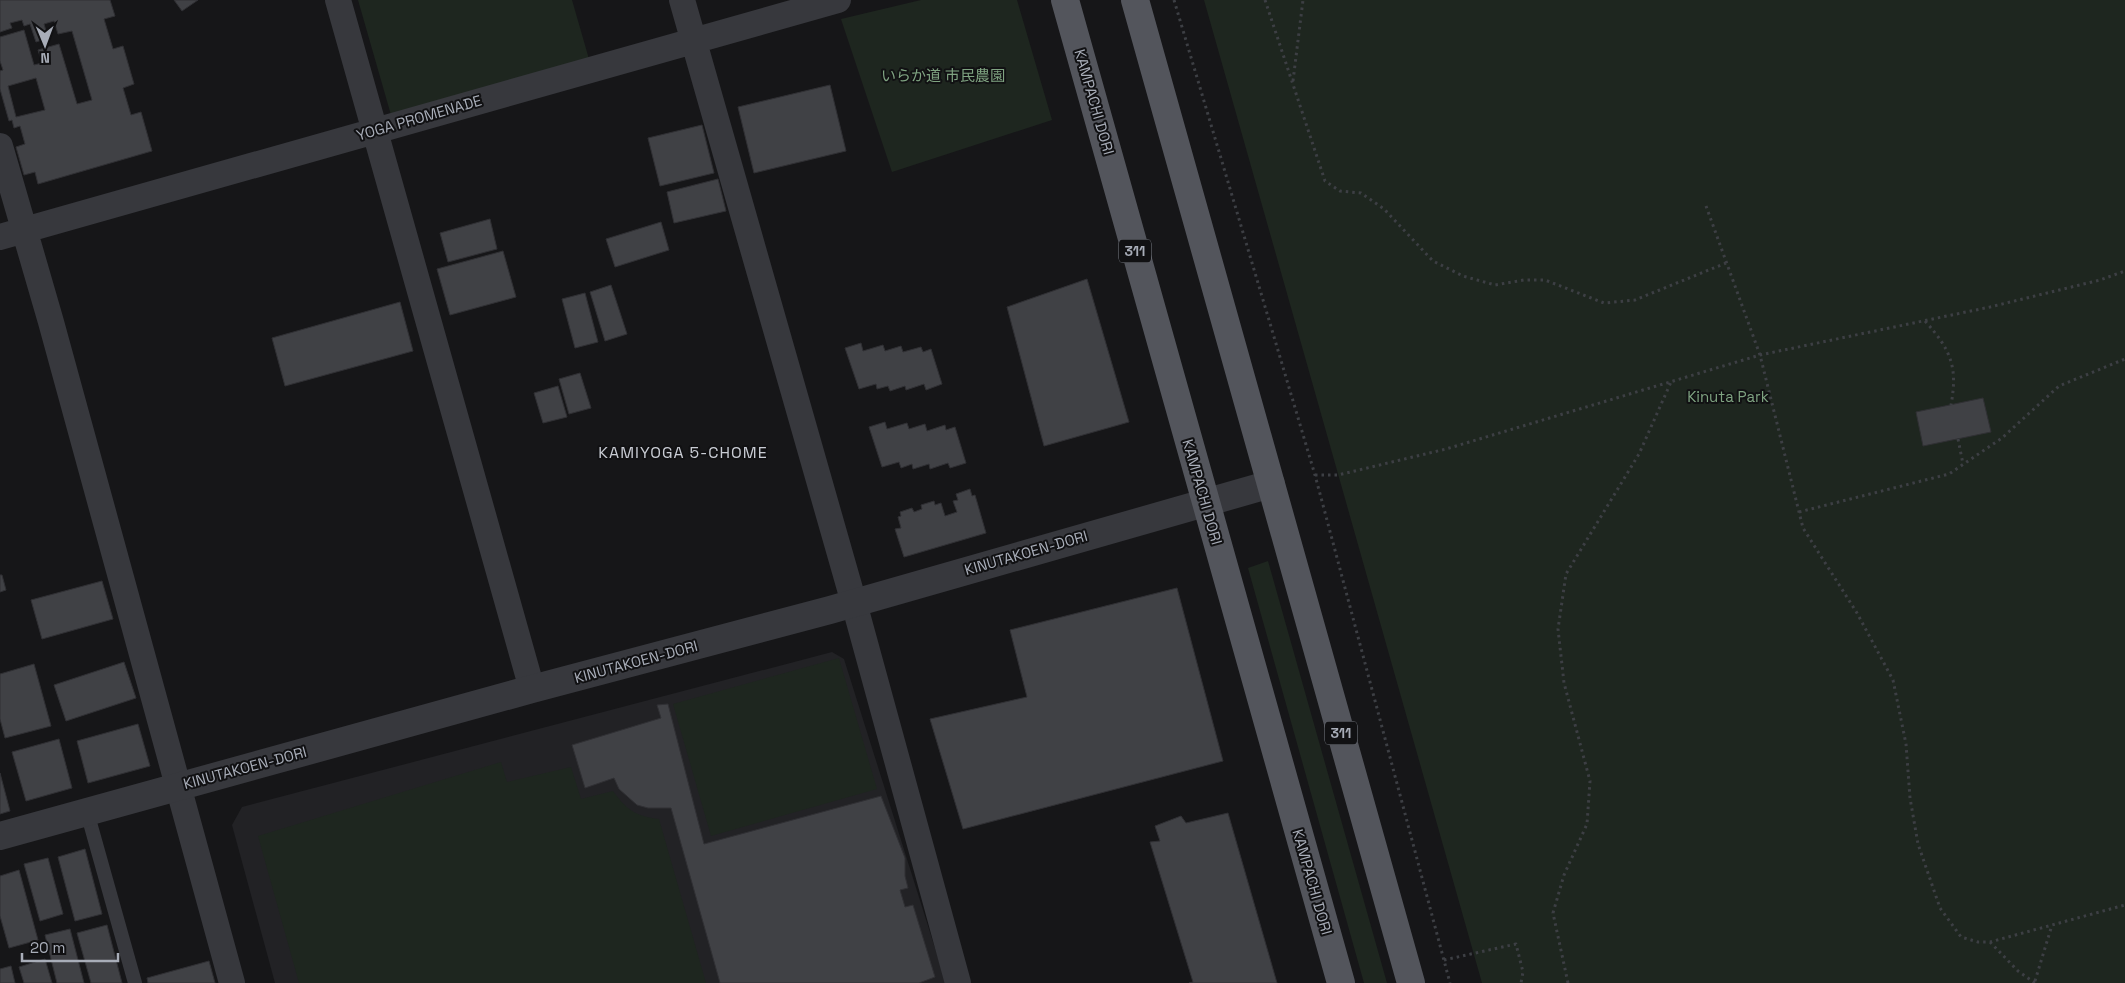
<svg xmlns="http://www.w3.org/2000/svg" width="2125" height="983" viewBox="0 0 2125 983" font-family="'Space Grotesk','Noto Sans JP',sans-serif">
  <style>
    .built { fill: #222225 }
    .green { fill: #1e261f }
    .building { fill: #404145; stroke: #303034; fill-rule: evenodd }
    .lines { fill: none; stroke-linecap: round; stroke-linejoin: round }
    .path { stroke: #3d3f44; stroke-width: 3; stroke-dasharray: 2.5 4; stroke-linecap: butt }
    .service { stroke: #37383d; stroke-width: 14 }
    .minor { stroke: #37383d; stroke-width: 26 }
    .tertiary { stroke: #37383d; stroke-width: 28 }
    .primary { stroke: #53555c; stroke-width: 28 }
    .labels { text-anchor: middle; stroke-width: 4; stroke-linejoin: round; paint-order: stroke }
    .shield { fill: #111113; stroke: #7b7e86; stroke-width: 1 }
    .shield-label { font-size: 14px; font-weight: bold; fill: #a8adb8 }
    .park-label { font-size: 15px; fill: #7fa381; stroke: #111113 }
    .street-label { font-size: 15px; fill: #a8adb8; stroke: #111113 }
    .neighbourhood-label { font-size: 16px; letter-spacing: 1px; fill: #c9ccd4; stroke: #111113 }
  </style>
  <rect width="100%" height="100%" fill="#161618"/>
  <path class="built" d="M832,652L844,659L946,983H275L232,825L242,807Z"/>
  <path class="green" d="M358,0H572L589,59L391,115Z
    M921,0H1017L1052,120L892,172L841,19Z
    M1204,0H2125V983H1482Z
    M1268,561L1387,983H1364L1248,568Z
    M839,658L877,789L711,836L673,704Z
    M501,762L507,782L571,767L581,799L613,791C627,810 635,816 659,819L706,983H299L258,836Z"/>
  <path class="building" d="M0,0H110L115,16L104,19L113,49L123,46L134,84L123,88L131,115L141,112L152,151L38,184L35,172L24,175L16,147L25,144L20,126L14,128L12,120L9,121L0,89V71L3,70L0,61V37L24,30L34,65L42,63L38,50L59,44L77,104L92,100L72,31L58,34L54,21L44,24L48,38L36,42L30,24L24,26L22,20L10,23L12,28L0,32ZM36,78L45,110L16,117L8,86Z
    M174,0H198L182,11Z
    M830,85L846,151L754,173L738,107Z
    M702,125L714,173L660,186L648,138Z
    M718,179L726,211L674,223L667,192Z
    M490,219L497,249L448,262L440,233Z
    M661,222L669,250L615,267L606,239Z
    M503,251L516,297L450,315L437,269Z
    M1087,279L1129,422L1044,446L1007,307Z
    M611,285L627,334L605,341L590,292Z
    M585,293L598,342L575,348L562,299Z
    M400,302L413,351L285,386L272,338Z
    M861,343L863,351L883,345L885,351L901,346L903,352L921,347L923,352L931,349L942,384L926,390L924,384L906,390L905,386L890,391L888,386L877,389L876,384L859,389L845,348Z
    M580,373L591,408L569,414L559,379Z
    M558,386L567,417L543,423L534,393Z
    M1983,398L1991,432L1923,446L1916,412Z
    M885,422L887,429L907,423L909,429L925,424L927,431L945,425L946,430L955,427L966,463L950,468L948,463L930,469L929,464L913,469L912,464L901,468L899,462L882,467L869,427Z
    M970,489L972,496L975,495L986,533L904,557L895,529L901,528L898,517L901,516L900,512L912,508L914,512L922,509L921,505L934,501L935,505L941,503L945,516L957,512L953,501L958,500L956,494Z
    M0,575H2L6,590L0,592Z
    M102,581L113,619L42,639L31,600Z
    M1177,588L1223,761L963,829L930,719L1027,697L1010,630Z
    M124,662L136,698L66,721L54,685Z
    M34,664L51,726L5,738L0,719V674Z
    M668,704L704,844L881,796L905,858V876L908,888L900,890L905,907L913,905L935,977L919,983H720L671,808H648L637,805L619,789L614,778L585,788L572,745L661,718L657,705Z
    M138,724L150,766L88,783L77,741Z
    M59,739L72,788L26,801L12,752Z
    M0,773L10,811L0,814Z
    M1228,813L1277,983H1189L1193,982L1150,842L1160,841L1155,826L1181,816L1186,823Z
    M85,849L102,914L75,921L58,857Z
    M48,858L63,914L40,921L24,864Z
    M19,870L38,940L9,948L0,916V876Z
    M107,925L122,983H91L77,933Z
    M70,929L84,983H57L45,935Z
    M45,959L52,983H24L19,967Z
    M209,961L215,983H148L147,978Z
    M11,966L15,983H0V969Z"/>
  <g class="lines">
    <path class="path" d="M1174,0L1315,475L1450,983
      M1265,0L1325,181L1340,191L1361,193L1384,209L1433,261L1463,276L1495,285L1524,280H1545L1604,303L1635,300L1726,263
      M1293,81L1303,0
      M1706,206L1760,355L1803,528L1857,613L1893,680L1906,744L1910,798L1918,844L1940,908L1961,937L1978,942H1990L2125,905
      M1925,321C1951,350 1958,367 1951,405
      M1958,439L1963,464
      M1315,475H1338L1446,449L1760,355L1990,307L2100,280L2125,271
      M1799,512L1949,474L2002,438L2059,386L2125,359
      M1990,942L2018,971L2035,983
      M1444,960L1516,944L1523,972L1521,983
      M2035,981L2052,925
      M1568,983L1553,913L1564,875L1587,824L1590,781L1564,683L1558,629L1566,574L1639,454L1671,382"/>
    <path class="service" d="M87,812L135,983"/>
    <path class="minor" d="M338,0L532,689
      M682,0L854,603L958,983
      M0,146L51,322L232,983
      M0,237L838,0"/>
    <path class="tertiary" d="M0,836L532,689L830,610L1271,484"/>
    <path class="primary" d="M1065,0L1341,983
      M1135,0L1411,983"/>
  </g>
  <g class="labels">
    <g class="shield">
      <rect x="1119" y="239.5" width="32" height="23" rx="4"/>
      <rect x="1325" y="721.5" width="32" height="23" rx="4"/>
    </g>
    <g class="shield-label">
      <text x="1135" y="256">311</text>
      <text x="1341" y="738">311</text>
    </g>
    <g class="park-label">
      <text x="943" y="81">いらか道 市民農園</text>
      <text x="1728" y="402">Kinuta Park</text>
    </g>
    <g class="street-label">
      <text transform="translate(1094 102) rotate(74)" y="5">KAMPACHI DORI</text>
      <text transform="translate(419 118) rotate(-16)" y="5">YOGA PROMENADE</text>
      <text transform="translate(1202 492) rotate(74)" y="5">KAMPACHI DORI</text>
      <text transform="translate(1026 553) rotate(-16)" y="5">KINUTAKOEN-DORI</text>
      <text transform="translate(636 662) rotate(-15)" y="5">KINUTAKOEN-DORI</text>
      <text transform="translate(245 768) rotate(-15)" y="5">KINUTAKOEN-DORI</text>
      <text transform="translate(1312 882) rotate(74)" y="5">KAMPACHI DORI</text>
    </g>
    <g class="neighbourhood-label">
      <text x="683" y="458">KAMIYOGA 5-CHOME</text>
    </g>
  </g>
  <g transform="translate(45 45) rotate(179)" stroke="#111113" stroke-width="4" paint-order="stroke">
  <path d="M0-4L9 19L0 12L-9 19Z" fill="#a8adb8"/>
  <text y="-8" font-size="14" font-weight="bold" text-anchor="middle" fill="#a8adb8">N</text>
  </g>
  <path d="M22 953v8h96v-8" fill="none" stroke="#a8adb8" stroke-width="2.5"/>
  <text x="30" y="953" font-size="15" fill="#a8adb8" stroke="#111113" stroke-width="4" paint-order="stroke">20 m</text>
</svg>
